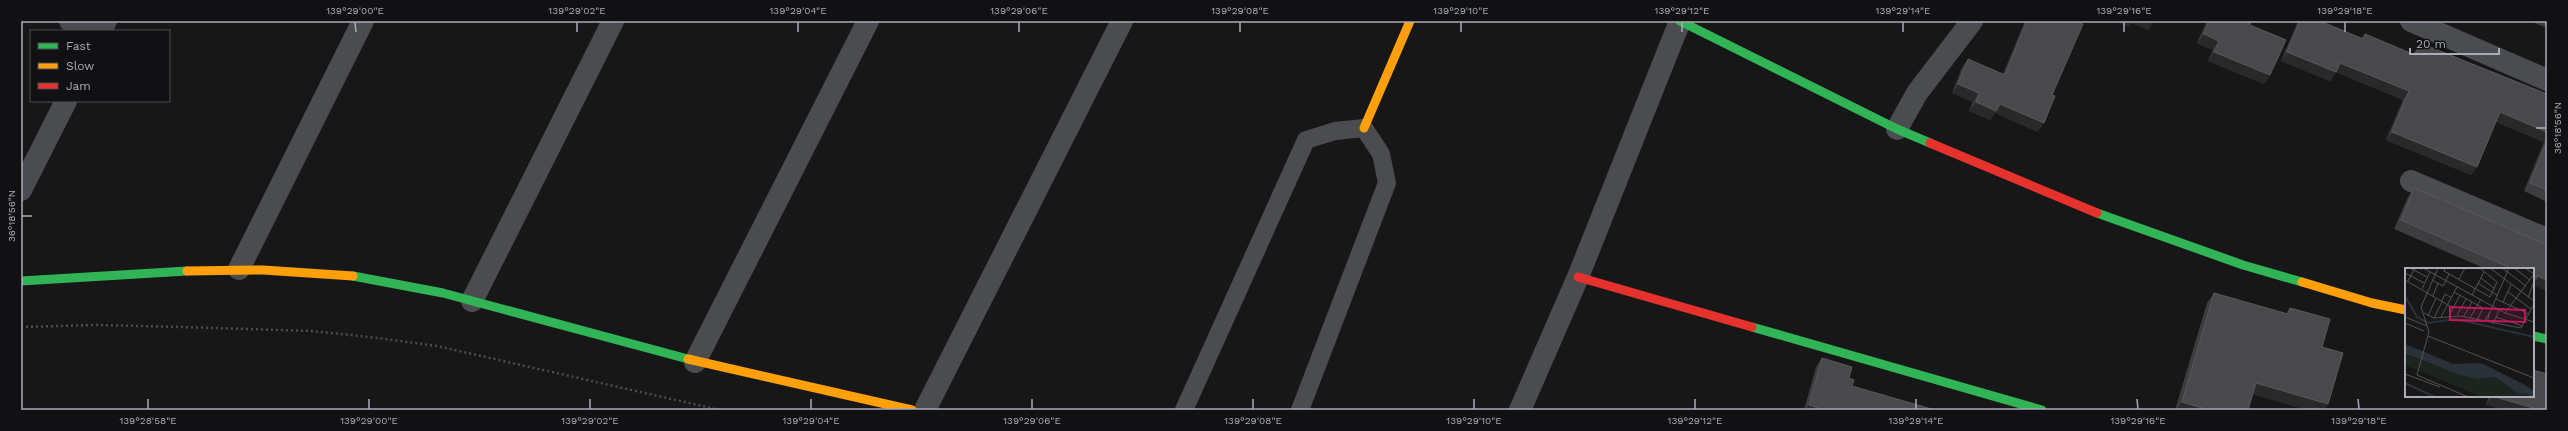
<svg xmlns="http://www.w3.org/2000/svg" width="2568" height="431" viewBox="0 0 2568 431" font-family="'Work Sans',sans-serif">
  <style>
    .lines { fill: none; stroke-linecap: round; stroke-linejoin: round }
    .path { stroke: #4d4e52; stroke-width: 2.5; stroke-dasharray: 2 3; stroke-linecap: butt }
    .lane { stroke: #4b4c50; stroke-width: 18 }
    .street { stroke: #4b4c50; stroke-width: 22 }
    .fast { stroke: #30b455; stroke-width: 9 }
    .slow { stroke: #ff9f0a; stroke-width: 9 }
    .jam { stroke: #e5322d; stroke-width: 9 }
    .wall { fill: #3d3d3f }
    .shaded-wall { fill: #29292a }
    .building { fill: #49494c; stroke: #58595d }
    .ticks { fill: none; stroke: #a8adb8; stroke-width: 1.5 }
    .inset-river { fill: none; stroke: #2a3239; stroke-width: 2 }
    .inset-road { fill: none; stroke: #515357; stroke-width: 1 }
    .view { fill: #c2185b; fill-opacity: 0.15; stroke: #c2185b; stroke-width: 2 }
    .inset-edge { fill: none; stroke: #a8adb8; stroke-width: 2 }
    .neatline { fill: none; stroke: #a8adb8; stroke-width: 1.5 }
    .ticks-label { font-size: 10px; text-anchor: middle; fill: #a8adb8 }
  </style>
  <rect width="100%" height="100%" fill="#171717"/>
  <g class="lines">
    <path class="path" d="M21,327L96,325L183,327L312,331L378,338L437,346L720,410"/>
    <path class="lane" d="M1184,410L1306,140L1335,131L1364,128L1381,154L1387,183L1300,410"/>
    <path class="street" d="M70,21L88,31
      M2411,21L2547,80
      M101,31L106,21
      M1897,129L1917,93L1972,21
      M2411,181L2547,239
      M21,190L66,101
      M239,269L363,21
      M472,301L613,21
      M695,362L868,21
      M925,410L1122,21
      M1520,410L1578,277L1680,21"/>
    <path class="fast" d="M1680,21L1897,129L1930,143
      M2097,213L2243,265L2302,282
      M353,276L443,293L688,359
      M21,281L187,271
      M1752,327L2042,410
      M2533,336L2547,339"/>
    <path class="slow" d="M1364,128L1410,21
      M187,271L263,270L353,276
      M2302,282L2372,303L2406,310
      M688,359L912,410"/>
    <path class="jam" d="M1930,143L2097,213
      M1578,277L1752,327"/>
  </g>
  <path class="wall" d="M2025,21H2075L2052,95L2038,132L1995,113L1990,120L1969,111L1973,102L1952,93L1962,68L1968,59L2003,74Z
    M2207,21H2251L2250,25L2270,75L2264,84L2208,61L2213,50L2197,43Z
    M2298,21H2320L2362,38L2365,34L2413,54L2420,43L2547,94V202L2524,191L2544,142L2496,122L2471,175L2386,140L2403,100L2336,72L2330,81L2281,61Z
    M2530,21H2547V28Z
    M2414,188L2547,245V291L2533,285V269H2486L2394,229L2408,197Z
    M2214,293L2286,314L2290,308L2322,347L2328,404L2324,410H2308L2252,394L2248,410H2175L2207,303Z
    M1822,358L1849,378L1852,386L1935,410H1804L1816,367Z
    M2489,396H2533L2486,405Z"/>
  <path class="shaded-wall" d="M2113,21H2154L2148,30L2131,23L2128,27Z
    M2204,34L2219,41L2213,50L2197,43Z
    M2214,52L2270,75L2264,84L2208,61Z
    M2287,52L2336,72L2330,81L2281,61Z
    M2340,63L2409,91L2403,100L2334,71Z
    M1958,84L1979,93L1973,102L1952,93Z
    M1976,102L2000,104L2044,123L2038,132L1995,113L1990,120L1969,111Z
    M2500,112L2547,132V138L2544,142L2494,121Z
    M2392,132L2477,167L2471,175L2386,140Z
    M2537,276L2547,280V291L2533,285V283Z
    M2256,383L2328,404L2324,410H2308L2248,393Z
    M2492,396L2540,410H2503L2486,405Z
    M2182,402L2209,410H2176Z
    M1809,405L1824,410H1805Z"/>
  <path class="building" d="M2027,21H2075L2083,24L2052,95L2055,96L2044,123L2000,104L1996,111L1976,102L1979,93L1958,84L1968,59L2005,75Z
    M2209,21H2251L2250,25L2286,40L2270,75L2214,52L2219,41L2204,34Z
    M2300,21H2320L2363,39L2365,34L2415,55L2420,43L2547,94V132L2500,112L2477,167L2392,132L2409,91L2340,63L2336,72L2287,52Z
    M2547,141V190L2530,183Z
    M2414,188L2547,245V280L2537,276L2536,279L2533,278V269H2513L2401,220Z
    M2214,293L2288,314L2290,308L2330,319L2322,347L2343,353L2328,404L2256,383L2248,410H2209L2182,402Z
    M1822,358L1852,367L1849,378L1854,380L1852,386L1935,410H1824L1809,405Z
    M2533,370L2547,374V410H2540L2492,396H2533Z"/>
  <path class="ticks" d="M355,22L356,32M577,22V32M798,22V32M1019,22V32M1240,22V32M1461,22V32M1682,22V32M1903,22V32M2124,22V32M2345,22V32M2536,128H2546M22,216H32M148,399V409M369,399V409M590,399V409M811,399V409M1032,399V409M1253,399V409M1474,399V409M1695,399V409M1916,399V409M2137,399L2138,409M2358,399L2359,409"/>
  <g transform="translate(2405 268)">
    <rect width="129" height="129" fill="#171717"/>
    <path d="M0,86L55,107L73,111L90,109L122,129H77L0,97Z" fill="#1d241e"/>
    <path d="M0,76L48,96L76,95L118,116L129,123V129L113,125L90,109L73,111L55,107L4,87L0,86Z" fill="#2a3239"/>
    <path class="inset-river" d="M0,28L12,49L23,55L51,51L129,69M0,115L30,129"/>
    <path class="inset-road" d="M5,0L22,9M18,0L100,45L129,54M33,0L16,39L24,64L12,107L63,129M40,0L39,3L85,29L92,14L75,0M85,0L129,33M97,0L121,18M109,0L125,12M0,5L19,15M76,10L89,20M54,11L60,0M0,12L48,40M27,12L38,18L44,6M3,13L10,0M73,15L93,28M17,21L25,4M49,24L78,40L72,52M103,24L126,41M67,27L79,4M28,28L33,15M123,30L129,13M91,31L124,46M37,33L40,26L47,30M98,34L106,17M85,44L104,0M19,45L29,50L55,48L116,60L129,36M100,45L129,6L120,0M52,47L61,31M23,48L31,30M44,48L55,27M59,48L67,34M0,49L22,58M36,49L52,19M91,49L118,58M29,50L37,34M65,50L76,31M79,54L85,44L82,54M0,55L19,63M88,56L94,42M23,68L129,110M0,106L35,119"/>
    <path class="view" d="M45,39L120,42V54L45,52Z"/>
    <rect width="129" height="129" class="inset-edge"/>
  </g>
  <rect width="2568" height="431" fill="none" stroke="#111113" stroke-width="44"/>
  <rect x="30" y="30" width="140" height="72" fill="#111113" stroke="#4d4f55"/>
  <rect x="38" y="43" width="20" height="6" fill="#30b455" stroke="#4d4f55"/>
  <text x="66" y="50" font-size="12" fill="#a8adb8">Fast</text>
  <rect x="38" y="63" width="20" height="6" fill="#ff9f0a" stroke="#4d4f55"/>
  <text x="66" y="70" font-size="12" fill="#a8adb8">Slow</text>
  <rect x="38" y="83" width="20" height="6" fill="#e5322d" stroke="#4d4f55"/>
  <text x="66" y="90" font-size="12" fill="#a8adb8">Jam</text>
  <path d="M2410 48v6h89v-6" fill="none" stroke="#a8adb8" stroke-width="2"/>
  <text x="2416" y="48" font-size="12" fill="#a8adb8" stroke="#111113" stroke-width="3" paint-order="stroke">20 m</text>
  <rect x="22" y="22" width="2524" height="387" class="neatline"/>
  <g class="ticks-label">
    <text x="355" y="14">139°29'00"E</text>
    <text x="577" y="14">139°29'02"E</text>
    <text x="798" y="14">139°29'04"E</text>
    <text x="1019" y="14">139°29'06"E</text>
    <text x="1240" y="14">139°29'08"E</text>
    <text x="1461" y="14">139°29'10"E</text>
    <text x="1682" y="14">139°29'12"E</text>
    <text x="1903" y="14">139°29'14"E</text>
    <text x="2124" y="14">139°29'16"E</text>
    <text x="2345" y="14">139°29'18"E</text>
    <text transform="translate(2557 128) rotate(-90)" y="4">36°18'56"N</text>
    <text transform="translate(11 216) rotate(-90)" y="4">36°18'56"N</text>
    <text x="148" y="424">139°28'58"E</text>
    <text x="369" y="424">139°29'00"E</text>
    <text x="590" y="424">139°29'02"E</text>
    <text x="811" y="424">139°29'04"E</text>
    <text x="1032" y="424">139°29'06"E</text>
    <text x="1253" y="424">139°29'08"E</text>
    <text x="1474" y="424">139°29'10"E</text>
    <text x="1695" y="424">139°29'12"E</text>
    <text x="1916" y="424">139°29'14"E</text>
    <text x="2138" y="424">139°29'16"E</text>
    <text x="2359" y="424">139°29'18"E</text>
  </g>
</svg>
